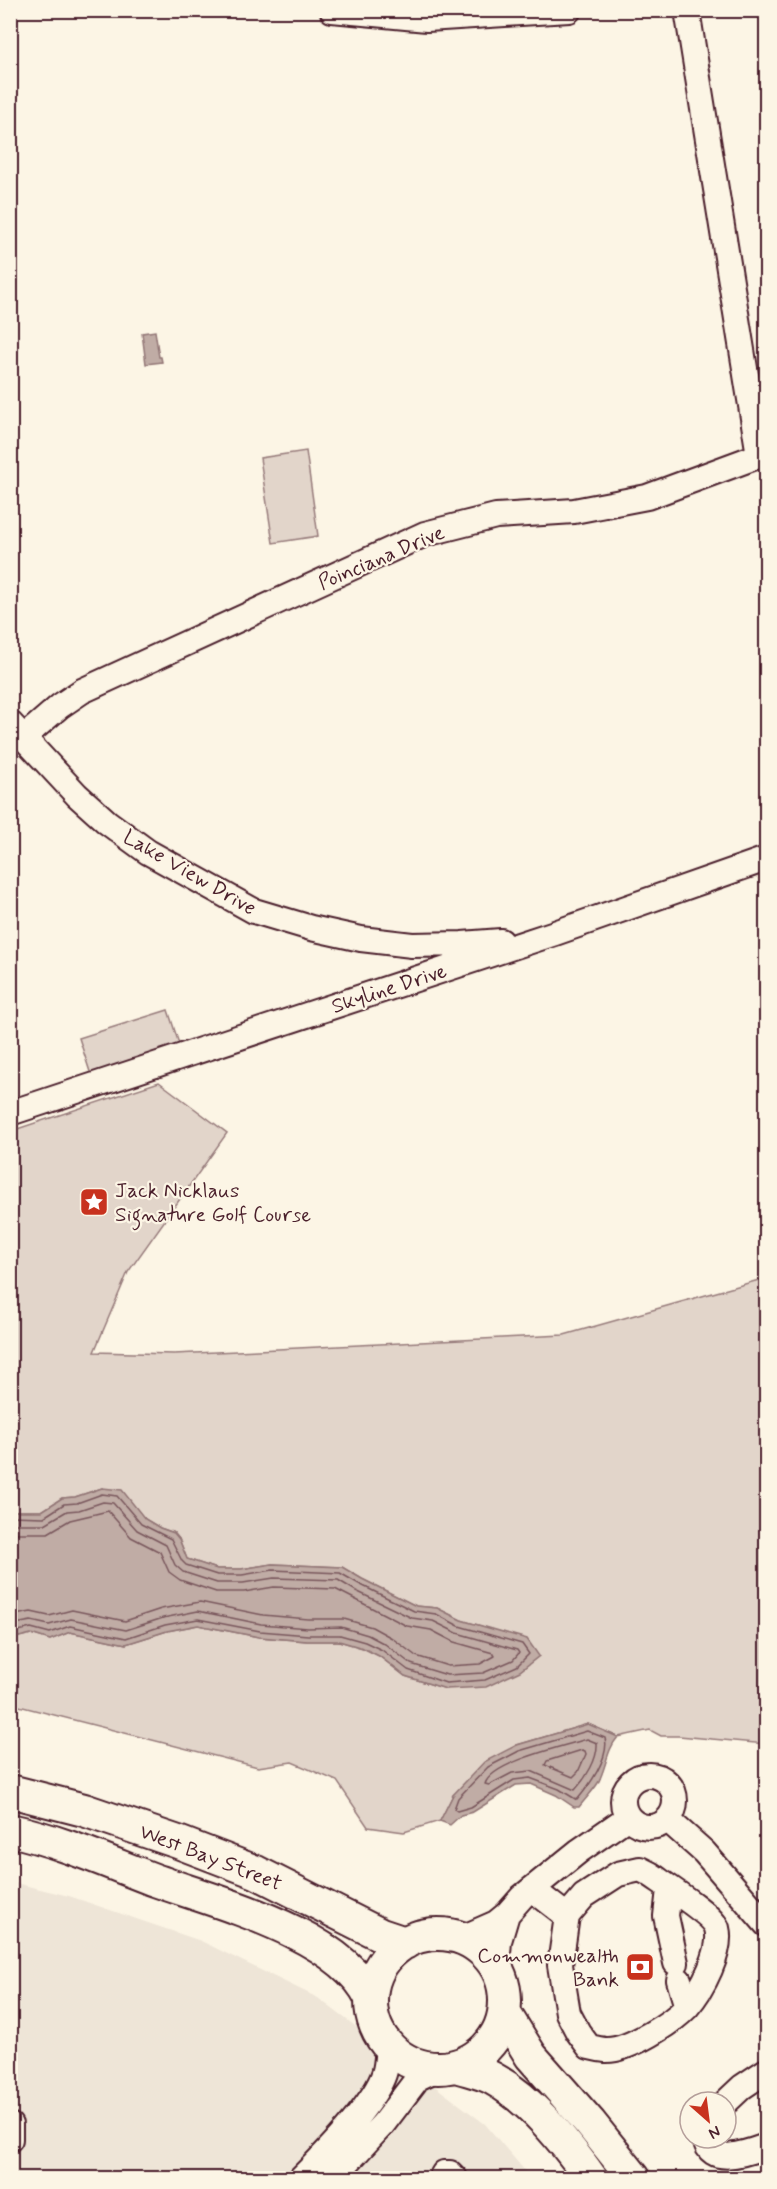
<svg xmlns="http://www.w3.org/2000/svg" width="777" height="2189" viewBox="0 0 777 2189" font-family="Mynerve,sans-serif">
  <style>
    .built { fill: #eee5d7 }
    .green { fill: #e2d5ca; stroke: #967a7a; stroke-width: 1.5 }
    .water { fill: #c0aca5; stroke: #917474; stroke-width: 1.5 }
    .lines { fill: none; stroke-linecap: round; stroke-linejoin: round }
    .shore { stroke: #79575c; stroke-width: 1.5 }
    .minor-casing { stroke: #4a1f2b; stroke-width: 28 }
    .major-casing { stroke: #4a1f2b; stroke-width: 36 }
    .minor { stroke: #fcf5e5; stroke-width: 24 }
    .major { stroke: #fcf5e5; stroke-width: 32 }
    .labels { text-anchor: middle; stroke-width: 4.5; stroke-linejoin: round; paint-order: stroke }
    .street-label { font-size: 21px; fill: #4a1f2b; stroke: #fcf5e5 }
    .poi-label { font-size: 21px; fill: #4a1f2b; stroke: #fcf5e5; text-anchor: start }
  </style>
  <rect width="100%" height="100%" fill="#fcf5e5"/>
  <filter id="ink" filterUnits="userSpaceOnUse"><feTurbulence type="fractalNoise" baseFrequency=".0167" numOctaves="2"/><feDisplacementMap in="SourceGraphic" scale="12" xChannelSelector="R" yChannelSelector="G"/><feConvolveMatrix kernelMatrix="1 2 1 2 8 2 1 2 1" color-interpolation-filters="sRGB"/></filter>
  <g filter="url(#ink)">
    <path class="built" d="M11,1882L69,1896L201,1941L318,1998L485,2124L531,2178H11Z"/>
    <path class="green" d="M306,451L318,536L273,543L260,458Z
      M168,1010L181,1050L92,1078L79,1038Z
      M159,1082L227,1133L128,1272L94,1352L174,1354L564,1335L766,1278V1744L679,1736H661L650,1730L618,1737L588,1724L517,1745L453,1795L440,1821L404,1832L368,1827L337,1781L292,1762L258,1767L11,1704L10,1639L31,1634L50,1640L70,1632L126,1644L167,1631L198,1625L259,1637L307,1641H339L363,1648L379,1656L405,1676L446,1689L493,1630L461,1620L437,1608L416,1606L362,1579L342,1567L272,1564L241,1569H217L187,1559L179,1539L174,1533L160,1528L145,1519L133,1506L102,1488L75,1497L62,1498L42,1511H11V1131Z"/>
    <path class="water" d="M155,331L159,357H161L162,362L146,364L142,333Z
      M102,1488L122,1490L145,1519L160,1528L174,1533L179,1539L187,1559L217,1569H241L272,1564L342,1567L362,1579L416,1606L437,1608L461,1620L527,1639L539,1656L520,1671L486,1687L446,1689L405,1676L379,1656L363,1648L339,1641H307L259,1637L198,1625L167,1631L126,1644L70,1632L50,1640L31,1634L11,1639V1511H42L62,1498L75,1497Z
      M588,1724L618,1737C607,1749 606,1768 598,1783C593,1791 585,1799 579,1807H574L556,1795L531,1784L516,1785L473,1812L461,1815L450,1825L440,1821L453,1795L484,1762L517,1745Z"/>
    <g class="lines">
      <path class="shore" d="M10,1516L44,1517L64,1504L77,1503L102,1494L117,1496L141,1524L171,1539L182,1561L186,1565L217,1575H242L273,1570L340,1573L359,1584L414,1611L436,1614L459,1626L522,1644L529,1654L517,1666L485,1680L446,1683L408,1670L382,1650L365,1642L340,1635H308L260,1631L198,1619L165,1625L126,1638L70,1626L50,1633L31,1628L10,1633
        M10,1524H45L67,1511L79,1510L103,1502L113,1503L137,1530L166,1545L175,1565L183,1572L217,1583H243L274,1578L338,1580L356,1591L412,1618L433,1621L457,1633L517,1650L519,1653L513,1660L483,1673L447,1675L411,1664L385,1644L368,1635L341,1627L308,1628L261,1624L198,1611L163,1618L126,1630L71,1619L49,1625L31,1621L10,1625
        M10,1533H48L70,1520L108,1511L131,1537L160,1552L169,1572L180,1580L216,1592H244L274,1587L335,1589L407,1626L431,1630L454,1642L493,1653L495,1656L480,1664L448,1666L416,1656L392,1638L372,1627L344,1619H308L263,1615L200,1602L161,1609L125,1621L72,1610L49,1616L31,1612L10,1616
        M587,1731L605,1738C610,1757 589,1786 577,1800L559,1789L530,1778L514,1780L471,1807L457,1811L454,1809L458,1798L488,1767L519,1751Z
        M587,1739L597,1743C598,1759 586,1778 575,1790L531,1771L512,1773L489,1785L485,1784C492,1762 564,1746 587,1739Z
        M582,1750L585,1751L586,1754L578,1772L573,1777L545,1765L547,1761Z"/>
      <g class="minor-casing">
        <path id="minor" d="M332,10L427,19L569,10
          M687,10L759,455
          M10,723L77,795L107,822L148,852L254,911L311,928L361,939L412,945L462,944L501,941
          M23,738L60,706L82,691L425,534L496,516L574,511L647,497L766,453
          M10,1113L555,933L766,859
          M623 1801a26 26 0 1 1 52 0a26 26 0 1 1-52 0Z
          M668,1820L704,1852L766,1924
          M640,1869L650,1874C664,1884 713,1915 717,1928C723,1951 702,1990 687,2007C672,2023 629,2050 607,2050C602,2050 595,2048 589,2047L578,2032L568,2013L560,1965L567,1916L584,1896L618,1874Z
          M532,1889L567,1916
          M669,1889L666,1916L676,1963
          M457,1936L471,1934L496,1923L507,1914L522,1897L579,1851L628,1817
          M497,1967L499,1941L507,1914
          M679,1980L687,2007
          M726,2102L742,2087L766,2071
          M10,2125V2139
          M705,2138C709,2168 749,2152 766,2146
          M301,2178C324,2155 374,2104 384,2074C387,2066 387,2055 388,2046
          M333,2178L383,2124L418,2078L437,2069
          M441,2178L444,2173H450L455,2178"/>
      </g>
      <g class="major-casing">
        <path id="major" d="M10,1791L84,1810L178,1842L256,1872L381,1935L405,1943
          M10,1830C60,1841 105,1861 152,1879C216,1902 340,1933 371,1998
          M371 2001a67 67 0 1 1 134 0a67 67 0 1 1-134 0Z
          M505,2014L531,2056L590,2123L634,2178
          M456,2066C468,2070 481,2072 492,2078C532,2100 565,2142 591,2178"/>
      </g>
      <use href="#minor" class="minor"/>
      <use href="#major" class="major"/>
    </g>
  </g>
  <defs>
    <g id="sight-square" transform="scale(1.5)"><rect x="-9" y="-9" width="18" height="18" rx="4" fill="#c8321e" stroke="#fcf5e5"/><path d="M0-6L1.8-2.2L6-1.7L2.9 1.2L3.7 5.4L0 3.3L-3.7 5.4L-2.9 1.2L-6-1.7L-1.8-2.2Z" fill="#fff"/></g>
    <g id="bank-square" transform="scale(1.5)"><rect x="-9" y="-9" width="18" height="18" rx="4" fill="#c8321e" stroke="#fcf5e5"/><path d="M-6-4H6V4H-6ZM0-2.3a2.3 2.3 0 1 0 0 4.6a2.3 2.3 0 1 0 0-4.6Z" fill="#fff"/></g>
  </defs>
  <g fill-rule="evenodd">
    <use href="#sight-square" x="94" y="1202"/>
    <use href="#bank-square" x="640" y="1967"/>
  </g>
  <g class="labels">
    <g class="street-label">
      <text transform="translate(381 557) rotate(-23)" y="7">Poinciana Drive</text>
      <text transform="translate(190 872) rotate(30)" y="7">Lake View Drive</text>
      <text transform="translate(389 988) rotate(-18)" y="7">Skyline Drive</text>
      <text transform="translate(211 1857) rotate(21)" y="7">West Bay Street</text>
    </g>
    <g class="poi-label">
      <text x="115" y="1197">Jack Nicklaus<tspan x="115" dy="24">Signature Golf Course</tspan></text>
      <text x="619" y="1962" text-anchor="end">Commonwealth<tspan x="619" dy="24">Bank</tspan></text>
    </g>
  </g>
  <rect width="777" height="2189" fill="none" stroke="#fcf5e5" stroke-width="36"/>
  <rect x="18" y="18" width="741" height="2153" fill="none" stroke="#4a1f2b" stroke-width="2" filter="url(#ink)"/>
  <g transform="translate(708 2120) rotate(152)"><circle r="28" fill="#fcf5e5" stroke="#b59f9b" stroke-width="1.5"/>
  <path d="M0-4.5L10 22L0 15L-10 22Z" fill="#c8321e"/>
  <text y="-9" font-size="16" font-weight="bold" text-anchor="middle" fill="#4a1f2b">N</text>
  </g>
</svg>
